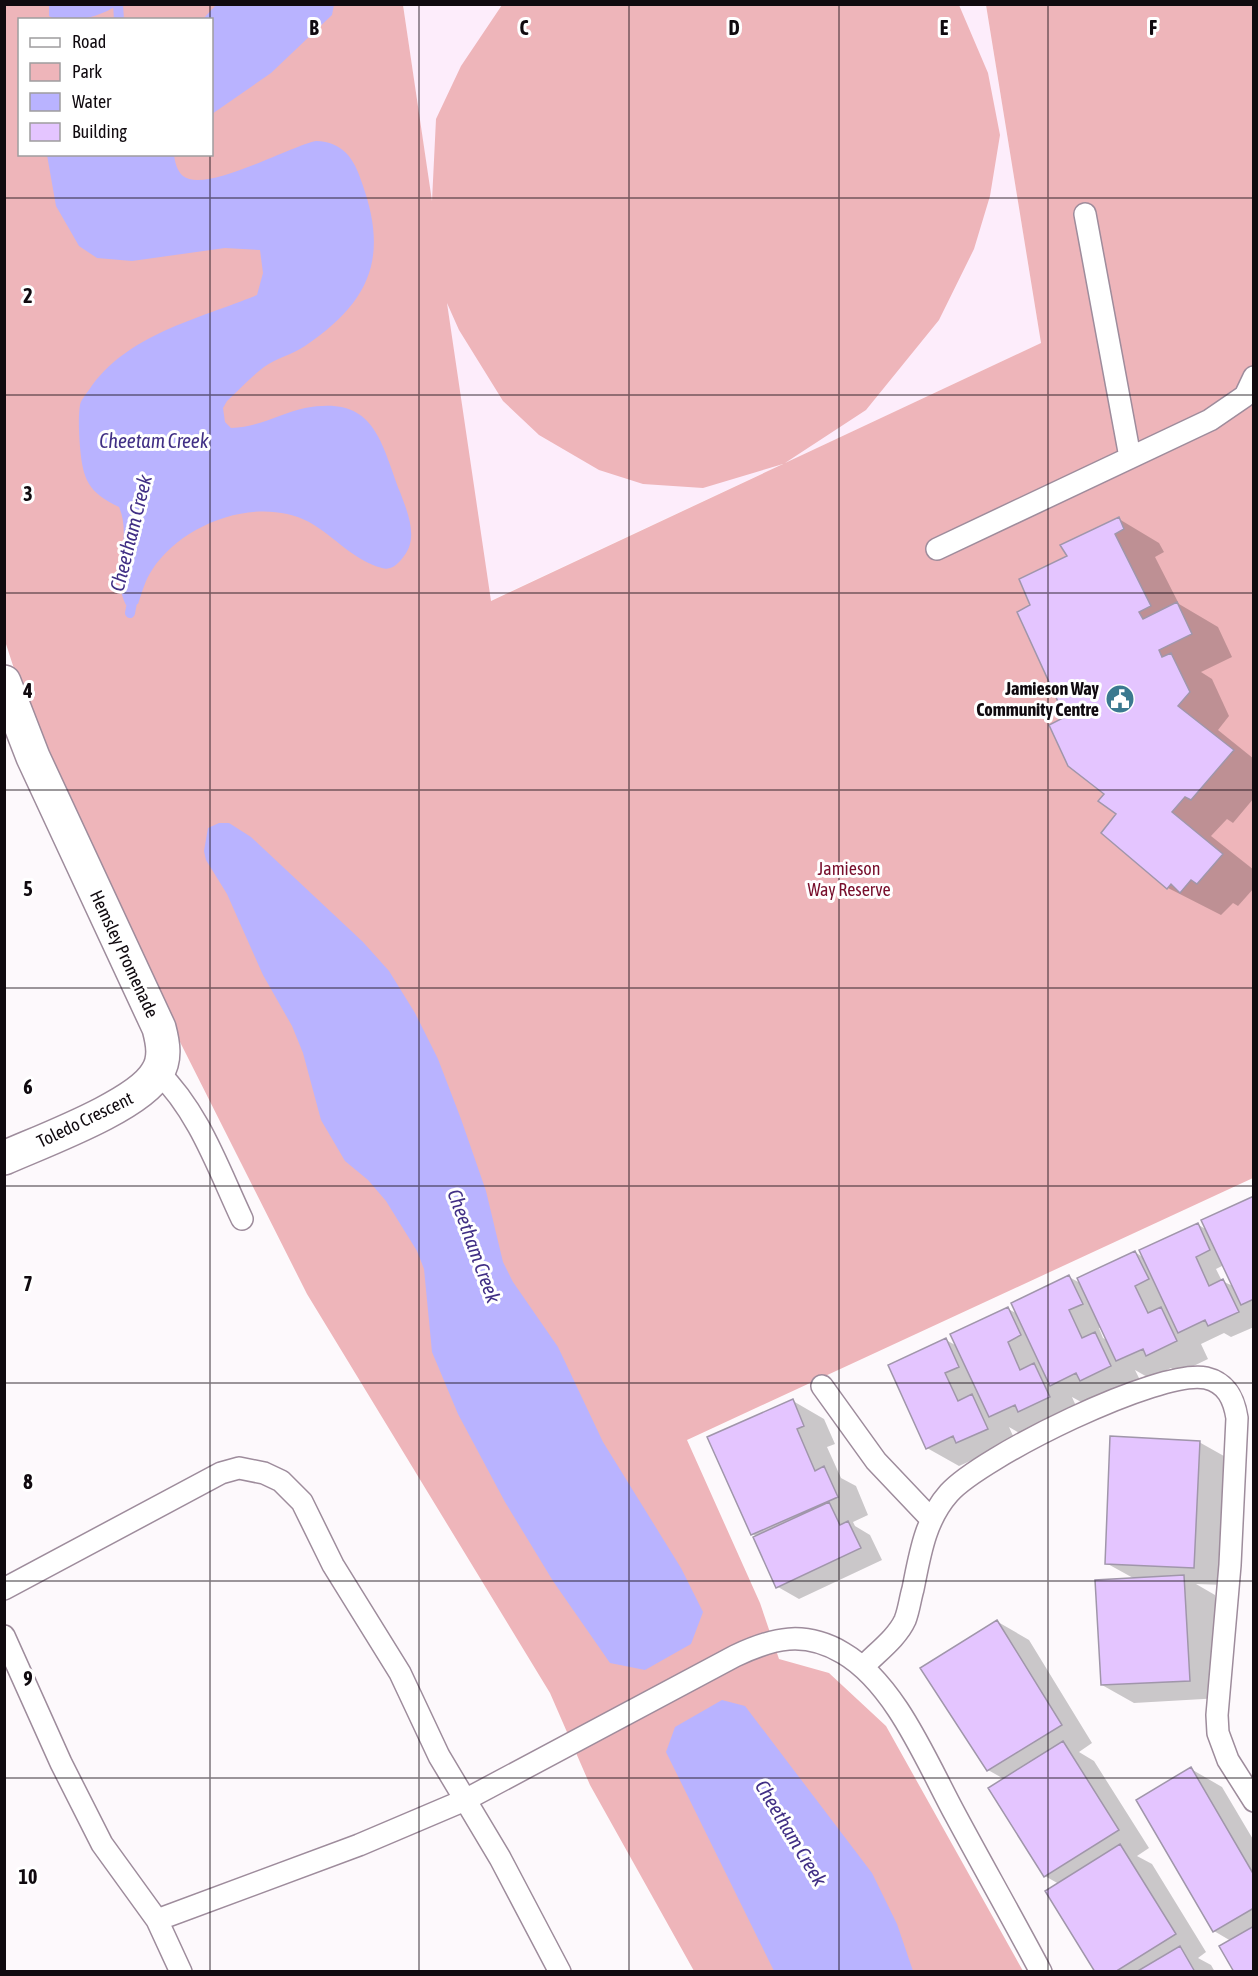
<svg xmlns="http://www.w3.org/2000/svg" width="1258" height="1976" viewBox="0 0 1258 1976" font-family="'Asap Condensed',sans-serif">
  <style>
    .built { fill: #fdedfb }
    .green { fill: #eeb5ba; fill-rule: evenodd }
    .water { fill: #b9b3ff }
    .shadow { fill: #0003; fill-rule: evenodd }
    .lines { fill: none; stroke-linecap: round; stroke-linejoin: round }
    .stream { stroke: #b9b3ff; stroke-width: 10 }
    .building { fill: #e4c5ff; stroke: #a096aa; stroke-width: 1.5 }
    .service-casing { stroke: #9e8c9c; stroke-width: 24 }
    .minor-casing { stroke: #9e8c9c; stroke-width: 36 }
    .service { stroke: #fff; stroke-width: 21 }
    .minor { stroke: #fff; stroke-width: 33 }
    .grid { fill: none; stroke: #100a0f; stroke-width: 1.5; stroke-opacity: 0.55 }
    .labels { text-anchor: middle; stroke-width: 6; stroke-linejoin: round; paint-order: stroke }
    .poi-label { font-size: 18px; font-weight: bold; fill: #100a0f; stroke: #fff; text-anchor: end }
    .park-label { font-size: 18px; fill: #770e2b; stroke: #fff }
    .street-label { font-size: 18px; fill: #100a0f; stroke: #fff }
    .water-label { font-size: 20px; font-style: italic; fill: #412f85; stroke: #fff }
    .grid-label { font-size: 20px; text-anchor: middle; font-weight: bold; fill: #100a0f; stroke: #fff; stroke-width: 6; stroke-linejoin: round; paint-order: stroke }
  </style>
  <rect width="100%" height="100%" fill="#fdf9fc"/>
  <path class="built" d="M403,5H986L1041,343L490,601Z"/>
  <path class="green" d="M4,5H403L432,201L436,119L461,66L502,5H959L988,73L1000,135L990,196L974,249L939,320L866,410L785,463L1041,343L986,5H1253V1178L687,1440L760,1603L779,1659L829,1673L886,1726L1023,1971H694L590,1785L550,1693L307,1294L178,1038L42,742L17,678L5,641ZM20,20H212V154H20ZM447,303L459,330L503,401L539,435L599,470L643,484L703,488L783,464L491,601Z"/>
  <path class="water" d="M49,4H117V5C104,16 63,27 49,16Z
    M216,5V4L334,5L332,15L271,73L212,114V20L203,19Z
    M316,141C343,142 354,158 362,183C389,258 370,302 305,346C292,355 276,358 264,367C251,377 239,390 227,401L223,408L225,422L231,428C260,427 278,414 305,408C374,395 380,439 400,492C407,511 419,537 404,556C399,563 392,571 382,568C354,561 334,536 309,522C258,495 182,523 152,570C145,580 142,593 138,604L126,605C110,575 133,539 119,507C88,492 83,480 80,447C79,434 78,417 80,405C81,400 86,394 89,390C126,334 199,319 257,295L263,273L260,250L225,248L132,261L97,258L79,246L56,206L47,155H174C175,162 177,171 183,176C205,194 290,146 316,141Z
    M219,823H229L251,837L363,942L389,971L415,1013L438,1059L461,1119L486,1191L503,1262L513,1282L558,1347L603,1442L681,1568L703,1612L691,1644L645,1670L610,1663L553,1581L505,1502L458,1414L432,1352L424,1269L417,1251L386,1201L368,1180L345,1161L321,1120L303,1053L292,1026L263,975L227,894L206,860L204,851L208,828Z
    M722,1700L745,1706L872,1873L897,1924L913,1971H774L666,1752L675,1727Z"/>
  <path class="shadow" d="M1119,519L1159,543L1164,552L1155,557L1179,604L1218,627L1232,657L1201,672L1212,679L1229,716L1218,730L1254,759V798L1233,823L1227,819L1211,836L1254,870V888L1238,906L1233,903L1221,915L1168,888L1118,814L1067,718L1032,606L1069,557Z
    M1254,1198V1327L1231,1337L1224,1333L1201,1344L1208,1359L1179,1373L1171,1368L1149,1378L1135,1370L1142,1384L1112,1398L1104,1393L1083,1403L1072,1397L1080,1415L1021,1434L1009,1427L1018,1447L981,1456L959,1466L927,1448L946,1340L957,1346L1008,1309L1018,1314L1069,1277L1082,1284L1135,1252L1144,1258L1197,1224L1207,1230ZM1224,1265L1233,1286L1222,1281L1216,1269ZM1102,1327L1109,1341L1103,1338L1099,1328Z
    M793,1401L824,1419L835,1444L827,1447L841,1478L856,1486L868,1515L853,1522L855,1526L870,1535L882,1560L799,1599L778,1587L757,1537L753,1534Z
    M1199,1442L1231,1460L1225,1585L1196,1584L1215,1595L1221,1698L1134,1703L1102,1685L1135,1579L1106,1563Z
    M998,1622L1029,1640L1092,1743L1079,1752L1094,1761L1149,1848L1137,1856L1152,1864L1206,1952L1198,1958L1211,1965L1215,1972H1097L1059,1884L1045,1876L1004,1779L988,1770Z
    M1191,1769L1222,1787L1254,1841V1972L1231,1941L1214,1931Z"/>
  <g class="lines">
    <path class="stream" d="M118,4L119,20
      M130,613L134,592"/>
  </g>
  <path class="building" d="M1119,517L1124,529L1115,534L1151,606L1139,612L1143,619L1177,602L1192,634L1159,650L1162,657L1171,653L1190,692L1178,706L1234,750L1191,800L1185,797L1172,812L1223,854L1197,884L1191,880L1180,893L1171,884L1167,889L1101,833L1116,814L1098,801L1104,794L1068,766L1049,725L1065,717L1017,612L1030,605L1019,579L1067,556L1060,545Z
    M1254,1196V1299L1241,1305L1201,1220Z
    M1198,1223L1210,1250L1196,1257L1209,1286L1223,1279L1239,1312L1208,1326L1205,1320L1178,1333L1139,1250Z
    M1135,1251L1149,1279L1135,1286L1148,1313L1161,1307L1177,1341L1146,1356L1143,1349L1116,1361L1077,1278Z
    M1069,1275L1083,1304L1069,1310L1082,1338L1095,1332L1111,1366L1080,1381L1076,1373L1050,1386L1011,1303Z
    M1008,1307L1021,1335L1008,1342L1020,1370L1034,1363L1050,1397L1018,1412L1015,1405L989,1417L950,1334Z
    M946,1338L959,1367L945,1373L958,1401L972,1394L988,1429L956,1443L953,1436L926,1449L888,1365Z
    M793,1399L804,1426L797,1429L815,1471L824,1466L838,1497L751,1535L707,1437Z
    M1110,1436L1200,1441L1194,1568L1105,1564Z
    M829,1502L840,1525L848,1521L861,1548L776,1588L753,1537Z
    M1184,1575L1190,1681L1101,1685L1095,1580Z
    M997,1620L1062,1725L987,1771L920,1668Z
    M1063,1741L1119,1830L1044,1877L988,1788Z
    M1191,1767L1254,1875V1908L1213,1932L1136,1800Z
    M1120,1844L1176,1934L1115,1972H1095L1045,1891Z
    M1254,1926V1972H1234L1219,1946Z
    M1180,1946L1195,1972H1136Z"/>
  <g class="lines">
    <g class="service-casing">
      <path id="service" d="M1085,214L1130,457
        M937,549L1210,420L1245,396L1254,377
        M158,1072C199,1112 218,1168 242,1219
        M822,1386L876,1461L931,1519
        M4,1589L221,1473L239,1468L264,1473L281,1481L302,1502L333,1565L400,1673L439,1756L500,1858L560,1972
        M4,1636L61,1763L102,1844L157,1920
        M863,1667C876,1653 897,1638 905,1620C909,1610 910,1599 913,1589C920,1554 925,1520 949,1493C981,1457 1160,1368 1206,1378C1227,1383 1234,1399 1237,1418L1230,1565L1217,1715L1218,1733L1228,1760L1254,1801
        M181,1972L157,1920L359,1845L465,1800L735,1656C773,1638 804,1630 843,1653C896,1684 927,1763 956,1816C984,1868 1013,1919 1041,1972"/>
    </g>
    <g class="minor-casing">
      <path id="minor" d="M4,682L33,757L159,1028C163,1043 166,1059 157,1073C138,1106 42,1141 4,1158"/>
    </g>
    <use href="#service" class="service"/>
    <use href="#minor" class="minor"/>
  </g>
  <path class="grid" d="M210,4V20M419,4V1972M629,4V1972M839,4V1972M1048,4V1972M210,154V1972M4,198H1254M4,395H1254M4,593H1254M4,790H1254M4,988H1254M4,1186H1254M4,1383H1254M4,1581H1254M4,1778H1254"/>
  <defs>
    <g id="civic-disc" transform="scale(1.5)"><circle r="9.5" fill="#3b798f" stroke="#fff"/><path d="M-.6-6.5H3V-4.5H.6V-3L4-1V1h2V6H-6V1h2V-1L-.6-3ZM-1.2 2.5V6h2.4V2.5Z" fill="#fff"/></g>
  </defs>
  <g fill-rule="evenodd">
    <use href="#civic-disc" x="1120" y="699"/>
  </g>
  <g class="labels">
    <g class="poi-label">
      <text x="1099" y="695">Jamieson Way<tspan x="1099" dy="21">Community Centre</tspan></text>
    </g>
    <g class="park-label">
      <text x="849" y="875">Jamieson<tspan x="849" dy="21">Way Reserve</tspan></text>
    </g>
    <g class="street-label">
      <text transform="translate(124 954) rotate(65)" y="6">Hemsley Promenade</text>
      <text transform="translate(85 1120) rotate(-26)" y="6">Toledo Crescent</text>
    </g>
    <g class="water-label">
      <text x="154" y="448">Cheetam Creek</text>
      <text transform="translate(131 533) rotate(-76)" y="7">Cheetham Creek</text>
      <text transform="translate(474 1246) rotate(70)" y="7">Cheetham Creek</text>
      <text transform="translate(791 1833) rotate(59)" y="7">Cheetham Creek</text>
    </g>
  </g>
  <g class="grid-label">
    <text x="314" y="35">B</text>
    <text x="524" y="35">C</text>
    <text x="734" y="35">D</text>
    <text x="944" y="35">E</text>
    <text x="1153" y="35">F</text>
    <text x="28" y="303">2</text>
    <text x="28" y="501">3</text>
    <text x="28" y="698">4</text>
    <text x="28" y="896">5</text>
    <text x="28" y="1094">6</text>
    <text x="28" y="1291">7</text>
    <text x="28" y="1489">8</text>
    <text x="28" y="1686">9</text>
    <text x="28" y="1884">10</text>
  </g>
  <rect width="1258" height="1976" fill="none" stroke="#100a0f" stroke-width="12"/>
  <rect x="18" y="18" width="195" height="138" fill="#ffffff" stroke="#9f9d9f" stroke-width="1.5"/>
  <rect x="30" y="38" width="30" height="9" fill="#ffffff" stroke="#9f9d9f" stroke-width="1.5"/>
  <text x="72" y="48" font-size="18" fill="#100a0f">Road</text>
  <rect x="30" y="63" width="30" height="18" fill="#eeb5ba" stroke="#9f9d9f" stroke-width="1.5"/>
  <text x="72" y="78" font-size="18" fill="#100a0f">Park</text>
  <rect x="30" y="93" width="30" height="18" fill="#b9b3ff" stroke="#9f9d9f" stroke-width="1.5"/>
  <text x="72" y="108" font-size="18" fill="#100a0f">Water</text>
  <rect x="30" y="123" width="30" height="18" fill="#e4c5ff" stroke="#9f9d9f" stroke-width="1.5"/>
  <text x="72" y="138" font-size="18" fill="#100a0f">Building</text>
</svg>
